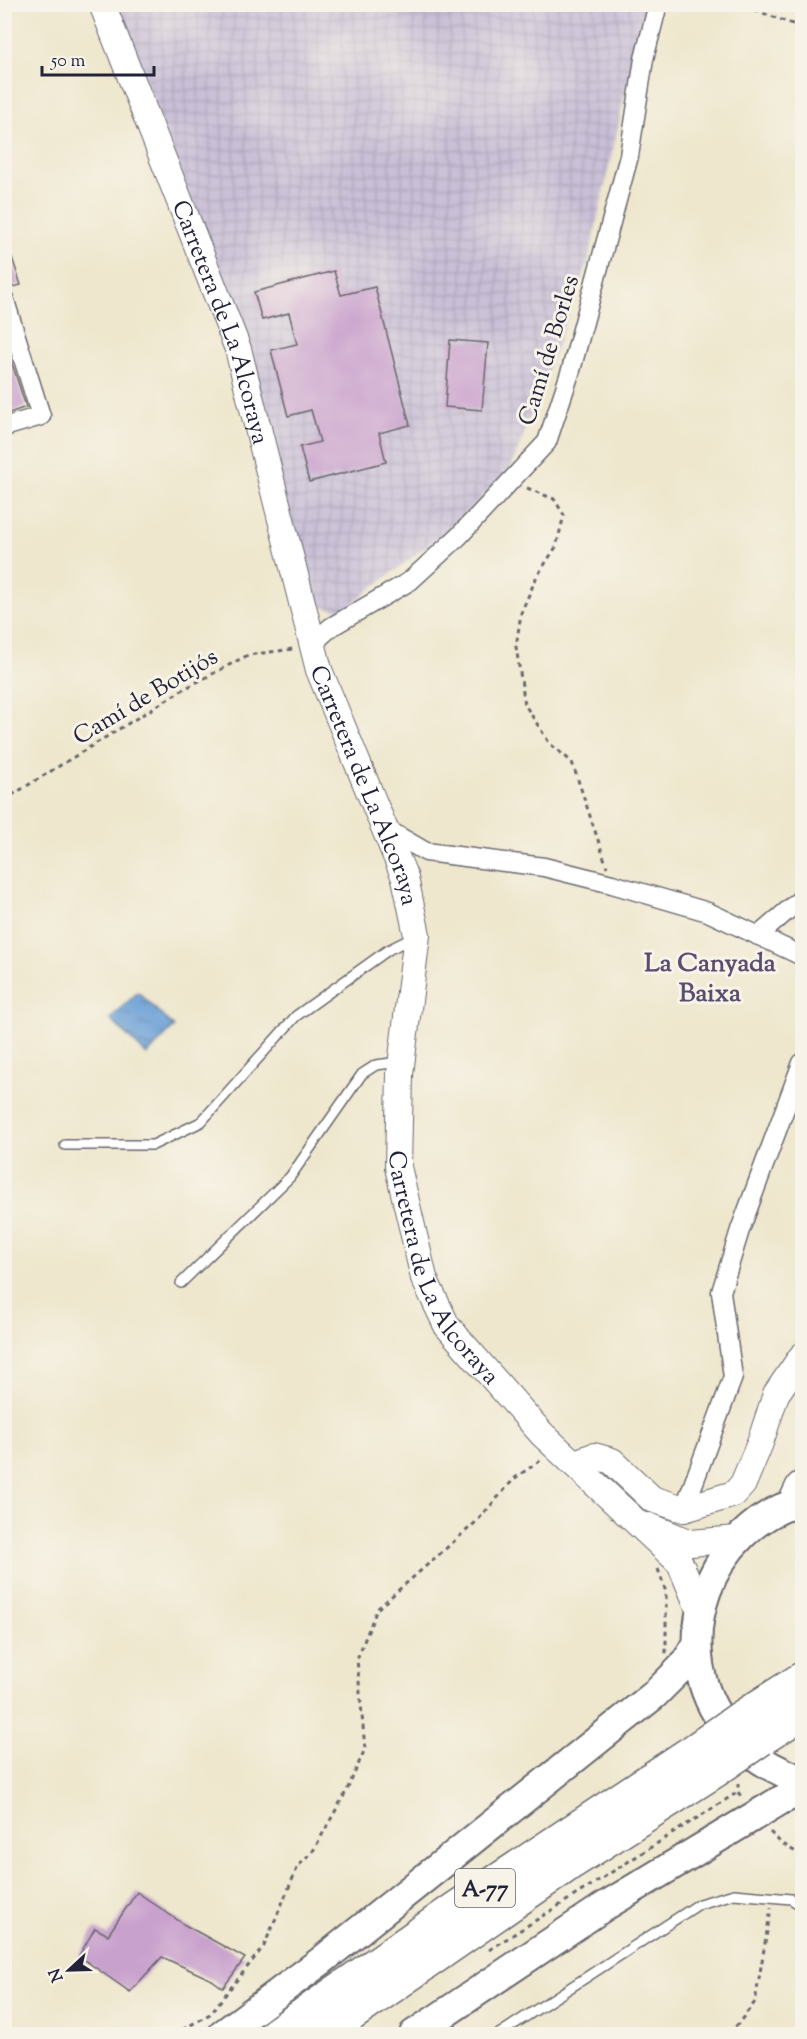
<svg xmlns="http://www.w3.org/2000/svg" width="807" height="2039" viewBox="0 0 807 2039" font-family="'Sorts Mill Goudy',serif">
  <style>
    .industrial { fill: url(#industrial-grid) }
    .water { fill: url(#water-ripples); stroke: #466088; stroke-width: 1.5 }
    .building { fill: #c9a1cd }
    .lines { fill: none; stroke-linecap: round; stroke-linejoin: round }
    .lane-casing { stroke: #69676e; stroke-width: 12 }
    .street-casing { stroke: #69676e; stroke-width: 21 }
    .secondary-casing { stroke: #69676e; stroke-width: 28 }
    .primary-casing { stroke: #69676e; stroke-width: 32 }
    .highway-casing { stroke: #69676e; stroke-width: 36 }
    .path { stroke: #69676e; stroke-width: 3; stroke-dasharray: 4.5 4.5; stroke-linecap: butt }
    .lane { stroke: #fff; stroke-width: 9 }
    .street { stroke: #fff; stroke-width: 18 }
    .secondary { stroke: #fff; stroke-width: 26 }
    .primary { stroke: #fff; stroke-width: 28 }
    .highway { stroke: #fff; stroke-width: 33 }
    .highway-bridge-casing { stroke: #69676e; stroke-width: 36; stroke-linecap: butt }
    .highway-bridge { stroke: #fff; stroke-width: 33 }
    .labels { text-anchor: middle; stroke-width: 6; stroke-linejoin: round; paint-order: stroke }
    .shield { fill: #f7f3e8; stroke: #62616f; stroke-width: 1.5 }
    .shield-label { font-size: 22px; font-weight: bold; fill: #22223b }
    .street-label { font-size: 24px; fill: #22223b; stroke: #f7f3e8 }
    .neighbourhood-label { font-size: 26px; font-weight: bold; fill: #5c4e6e; stroke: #f7f3e8 }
  </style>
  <defs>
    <pattern id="industrial-grid" width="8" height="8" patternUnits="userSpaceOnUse" patternTransform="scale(1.5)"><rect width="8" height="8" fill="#c9bfd7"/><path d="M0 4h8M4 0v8" fill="none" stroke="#aca4b9"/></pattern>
    <pattern id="water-ripples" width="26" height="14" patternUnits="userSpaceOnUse" patternTransform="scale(1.5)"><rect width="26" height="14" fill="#699fd6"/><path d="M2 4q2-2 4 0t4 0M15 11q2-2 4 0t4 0" fill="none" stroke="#5681af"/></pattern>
  </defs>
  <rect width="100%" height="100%" fill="#f7f3e8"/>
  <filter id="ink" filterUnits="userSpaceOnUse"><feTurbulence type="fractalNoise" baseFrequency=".0167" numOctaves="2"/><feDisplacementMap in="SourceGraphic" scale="12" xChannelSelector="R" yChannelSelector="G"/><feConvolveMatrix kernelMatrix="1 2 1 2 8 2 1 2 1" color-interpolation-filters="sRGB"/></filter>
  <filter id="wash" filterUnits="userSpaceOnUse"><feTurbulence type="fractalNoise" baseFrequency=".008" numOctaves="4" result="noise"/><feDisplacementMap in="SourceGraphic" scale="24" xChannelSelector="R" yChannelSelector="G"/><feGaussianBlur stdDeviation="1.35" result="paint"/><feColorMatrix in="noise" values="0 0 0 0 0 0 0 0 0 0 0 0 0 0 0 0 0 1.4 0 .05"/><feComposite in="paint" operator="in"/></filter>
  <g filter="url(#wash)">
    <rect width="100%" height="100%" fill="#eee7cd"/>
    <path class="industrial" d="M117,5H645L588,262L512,466L452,527L342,611L310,604L242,336Z"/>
    <path class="water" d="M138,992L174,1027L147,1055L110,1019Z"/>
    <g id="blocks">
      <path class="building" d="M4,242H7L21,285L9,288L4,287Z
        M334,271L341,295L375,287L410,425L379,433L386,462L309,482L300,447L320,442L311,410L288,416L271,350L297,344L289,313L262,320L254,292Z
        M450,340L488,343L482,410L445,407Z
        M4,348H7L26,407L4,415Z
        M137,1892L185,1925L245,1958L223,1988L212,1980L162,1957L130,1992L79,1956L95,1928L108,1935Z"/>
    </g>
  </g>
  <g filter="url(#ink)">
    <use href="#blocks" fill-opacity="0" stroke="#69676e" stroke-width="1.5"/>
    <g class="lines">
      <g class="lane-casing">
        <path id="lane" d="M65,1145H153L201,1122L296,1016L388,950L412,938
          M181,1283L290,1177L362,1074L376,1065L399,1062
          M499,2034L699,1904L734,1894L791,1899L802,1906"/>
      </g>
      <g class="street-casing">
        <path id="street" d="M4,298L41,416L4,427
          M312,644L331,627L410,581L459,536L547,442L571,370L629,156L644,59L658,4
          M383,827L426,852L544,867L612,884L708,912L802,956
          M758,936L802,898
          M684,1509L733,1377L721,1292L740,1230L802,1063"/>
      </g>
      <g class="secondary-casing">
        <g id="secondary">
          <path id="s1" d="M102,4L238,349L319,670L405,878L417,935L400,1074L398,1167L424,1278L447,1326L542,1434L680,1563L700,1611"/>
          <path d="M575,1463L594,1456L612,1461L652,1499L684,1509L734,1494L743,1484L760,1443L776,1394L802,1356"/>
          <path d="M649,1526L691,1543L737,1539"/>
        </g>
      </g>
      <g class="primary-casing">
        <path id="primary" d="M802,1501C709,1526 667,1643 722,1722C742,1751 770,1769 802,1780
          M223,2034L321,1961L654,1695L683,1666L697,1645
          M414,2034L605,1906L781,1800L802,1791"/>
      </g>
      <g class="highway-casing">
        <path id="highway" d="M795,1503L802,1488
          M739,1719L802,1679
          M761,1739L802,1713
          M276,2034L455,1909L698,1748
          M323,2034L572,1862L716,1770"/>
      </g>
      <path class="path" d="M738,4L798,26L802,25
        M527,488L554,499L564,515L556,547L537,576L521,613L516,647L525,705L550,744L572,762L607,867
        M4,800L184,689L248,655L293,649
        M658,1569L666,1592V1654
        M738,1783V1792L743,1799
        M770,1832L780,1842L802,1856
        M489,1950L738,1792
        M175,2034L210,2014L264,1946L298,1866L312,1853L347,1790L365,1749L357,1659L377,1609L476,1522L515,1478L541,1460
        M730,2034L755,2002L771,1908"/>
      <use href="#lane" class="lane"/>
      <use href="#street" class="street"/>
      <use href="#secondary" class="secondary"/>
      <use href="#primary" class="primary"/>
      <use href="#highway" class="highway"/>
      <g class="highway-bridge-casing">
        <path id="highway-bridge" d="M698,1748L739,1719
          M716,1770L761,1739"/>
      </g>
      <use href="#highway-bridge" class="highway-bridge"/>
    </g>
  </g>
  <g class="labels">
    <rect class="shield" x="455" y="1869" width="60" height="38" rx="4.5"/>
    <g class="shield-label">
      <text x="485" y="1896">A-77</text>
    </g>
    <g class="street-label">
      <text dy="8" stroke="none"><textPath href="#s1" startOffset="340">Carretera de La Alcoraya</textPath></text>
      <text transform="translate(548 350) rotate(-73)" y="8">Camí de Borles</text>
      <text transform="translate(145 696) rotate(-31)" y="8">Camí de Botijós</text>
      <text dy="8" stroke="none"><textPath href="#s1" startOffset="826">Carretera de La Alcoraya</textPath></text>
      <text dy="8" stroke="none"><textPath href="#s1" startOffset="1330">Carretera de La Alcoraya</textPath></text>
    </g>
    <g class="neighbourhood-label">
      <text x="710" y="971">La Canyada<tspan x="710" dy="30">Baixa</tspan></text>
    </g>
  </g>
  <rect width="807" height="2039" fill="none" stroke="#f7f3e8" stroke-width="24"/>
  <g transform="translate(69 1970) rotate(248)" stroke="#f7f3e8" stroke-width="4.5" paint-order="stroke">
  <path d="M0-4.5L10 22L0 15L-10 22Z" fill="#22223b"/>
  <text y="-9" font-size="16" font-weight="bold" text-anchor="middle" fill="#22223b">N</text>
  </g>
  <path d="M42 66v9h112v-9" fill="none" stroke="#22223b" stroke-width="3"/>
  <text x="51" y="66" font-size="18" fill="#22223b" stroke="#f7f3e8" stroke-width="4.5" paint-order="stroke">50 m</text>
</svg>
